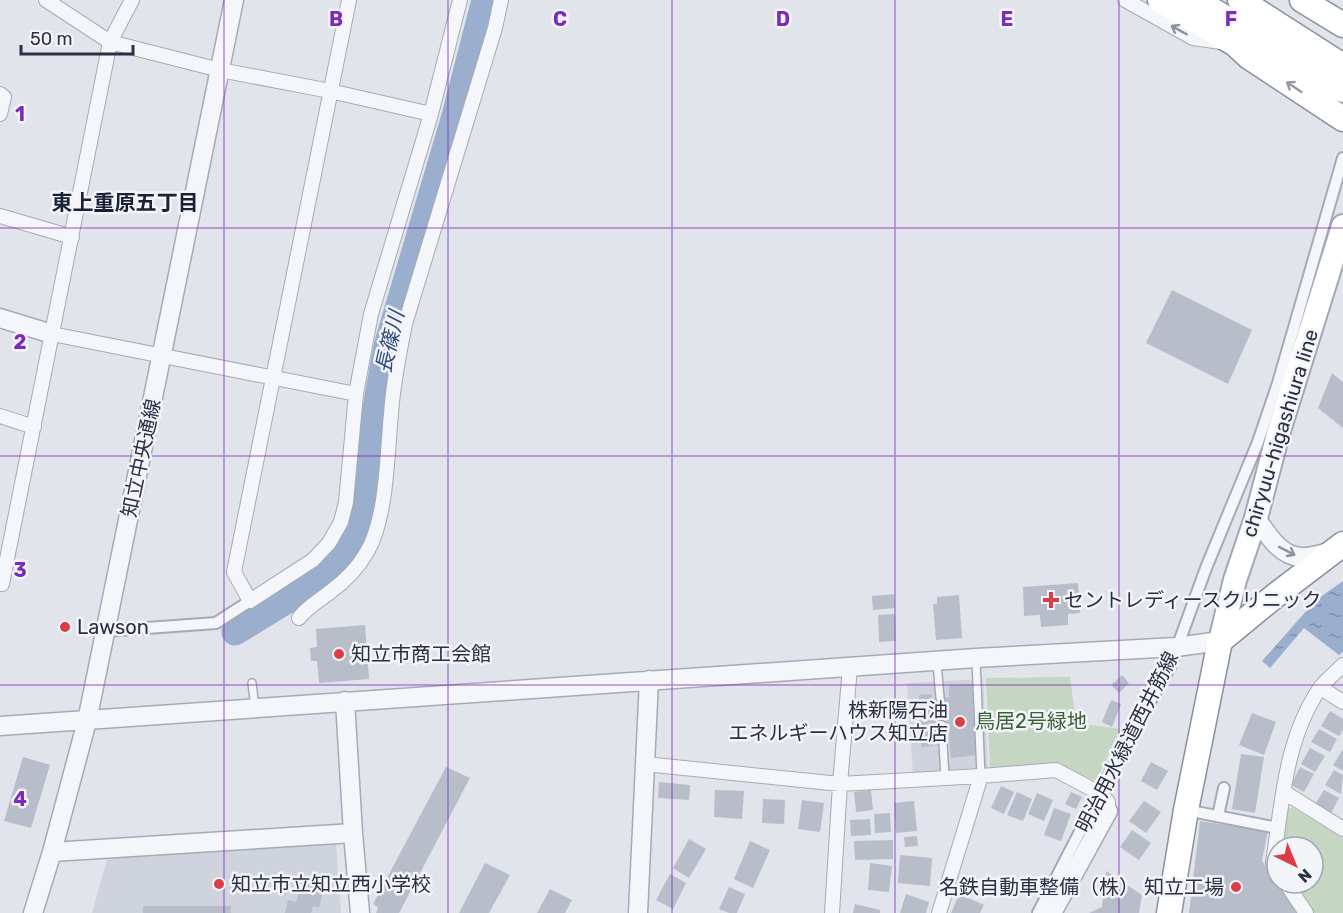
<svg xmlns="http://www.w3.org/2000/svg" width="1343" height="913" viewBox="0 0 1343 913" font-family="Rubik,'Noto Sans JP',sans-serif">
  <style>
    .built { fill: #cfd3dd }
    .green { fill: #c5d6c2 }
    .water { fill: url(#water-ripples) }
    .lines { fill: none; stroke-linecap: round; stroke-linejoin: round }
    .river { stroke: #9aaece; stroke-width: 27 }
    .building { fill: #b8bdca }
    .service-casing { stroke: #a6aab6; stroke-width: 10 }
    .pedestrian-casing { stroke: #a6aab6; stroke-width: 14 }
    .minor-casing { stroke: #a6aab6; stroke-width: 16 }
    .tertiary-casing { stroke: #a6aab6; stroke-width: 21 }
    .primary-casing { stroke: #a0a7b8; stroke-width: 26 }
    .trunk-casing { stroke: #8890a3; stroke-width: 27 }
    .service { stroke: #f5f6f9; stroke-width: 7 }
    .pedestrian { stroke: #f5f6f9; stroke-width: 10 }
    .minor { stroke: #f5f6f9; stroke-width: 14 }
    .tertiary { stroke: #f5f6f9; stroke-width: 18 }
    .primary { stroke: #fff; stroke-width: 22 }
    .trunk { stroke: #fff; stroke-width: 24 }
    .oneway { stroke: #8e939f }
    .oneway2 { stroke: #9498a2 }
    .grid { fill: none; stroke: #7b2cbf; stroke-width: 1.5; stroke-opacity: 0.55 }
    .poi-dot { fill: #da3d46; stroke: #f2f4f8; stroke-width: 2 }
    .labels { text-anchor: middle; stroke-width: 5; stroke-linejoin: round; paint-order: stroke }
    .street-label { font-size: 20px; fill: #283045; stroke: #f2f4f8 }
    .poi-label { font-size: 20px; fill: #283045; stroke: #f2f4f8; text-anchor: start }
    .park-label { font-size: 20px; fill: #386234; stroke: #f2f4f8 }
    .neighbourhood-label { font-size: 21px; font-weight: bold; fill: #1a2136; stroke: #f2f4f8 }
    .water-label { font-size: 21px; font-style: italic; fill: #2e4a7c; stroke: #f2f4f8 }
    .grid-label { font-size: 20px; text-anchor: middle; font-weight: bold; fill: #7b2cbf; stroke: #f2f4f8; stroke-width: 5; stroke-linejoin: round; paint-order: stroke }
  </style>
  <defs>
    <pattern id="water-ripples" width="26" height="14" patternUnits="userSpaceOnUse" patternTransform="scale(1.5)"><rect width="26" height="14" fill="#9aaece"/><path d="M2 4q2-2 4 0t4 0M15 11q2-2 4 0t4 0" fill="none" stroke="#7e8ea9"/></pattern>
  </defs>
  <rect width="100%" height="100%" fill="#e2e4eb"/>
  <path class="built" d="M983,679L988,769L913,774L907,683Z
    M336,842L341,913H92L108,856Z"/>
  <path class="green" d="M1070,677L1076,723L1121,729L1096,781L1057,764L990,768L986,678Z
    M1292,807L1343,838V913H1314L1294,883H1313V847H1281L1287,810Z"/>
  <path class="water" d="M1343,581V652L1339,655L1304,628L1270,668L1262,661L1316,600Z"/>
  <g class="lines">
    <path class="river" d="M235,632L323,578L337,565L351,547L365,514L374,419L387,346L455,116L485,0"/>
  </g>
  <path class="building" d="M1172,290L1252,330L1228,384L1146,343Z
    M1332,373L1343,382V428L1318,408Z
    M1078,583L1080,613L1068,614V625L1041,627L1040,615L1024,616L1023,587Z
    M894,594L895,608L873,610L872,596Z
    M959,595L962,638L936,640L933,604H937V597Z
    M895,614L896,641L879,642L878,615Z
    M365,625L369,679L319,683L317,661H311L310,648L317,647L316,629Z
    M1122,675L1129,683L1119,693L1111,685Z
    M974,684L978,755L951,758L948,725H938L939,745L921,747L919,695L932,694L931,699L949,697V685Z
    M1111,700L1121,704L1112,727L1102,722Z
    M1330,711L1343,719V730L1339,736L1321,726Z
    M1252,713L1276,722L1264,755L1239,745Z
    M1319,729L1337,739L1330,752L1311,742Z
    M1310,748L1325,756L1315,772L1301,764Z
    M1343,749V771L1333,765Z
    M1241,754L1264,757L1255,813L1232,809Z
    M23,757L50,765L31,828L4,821Z
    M1151,762L1168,771L1157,790L1141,781Z
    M446,767L470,778L399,913H376L378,907L373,904Z
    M1300,767L1314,774L1304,792L1291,785Z
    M1334,770L1343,775L1341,794L1325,785Z
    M659,782L690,785L689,800L658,798Z
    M1001,786L1014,792L1004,814L991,808Z
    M715,790L744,791L742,819L714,817Z
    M871,790L873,810L856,812L854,792Z
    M1324,790L1339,798L1330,815L1314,806Z
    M1017,792L1032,799L1023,821L1007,815Z
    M1071,792L1082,797L1076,809L1065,804Z
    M1037,793L1053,800L1044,821L1028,814Z
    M763,799L785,800L784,824L762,823Z
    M802,800L824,803L820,832L798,829Z
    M914,801L917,831L896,833L894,803Z
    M1144,801L1161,812L1146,833L1129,821Z
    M1054,808L1071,814L1061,841L1044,835Z
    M890,813L891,832L875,833L874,814Z
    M870,819L871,835L851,836L850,820Z
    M1200,821L1268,831L1262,861L1297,913H1189Z
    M1132,830L1151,843L1139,860L1120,847Z
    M917,836L918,846L905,847L904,837Z
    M689,839L706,849L689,878L673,868Z
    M893,840V859L855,860L854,841Z
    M750,841L770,850L753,888L734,879Z
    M900,855L932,858L930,886L898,883Z
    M485,863L510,875L489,913H459Z
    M870,863L892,866L889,892L868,890Z
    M1106,871L1142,895L1139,913H1089L1102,907Z
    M670,874L686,883L673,909L656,900Z
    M301,882L324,888L319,908L313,906L311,913H285L288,900L296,902Z
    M729,887L745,894L737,913H729L719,909Z
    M550,889L572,900L565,913H537Z
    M906,894L929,902L926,913H900Z
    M959,894L984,905L980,913H951Z
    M855,904L880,910V913H853Z
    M143,906H231V913H143Z"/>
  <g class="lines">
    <g class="service-casing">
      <path id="service" d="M976,660L981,776
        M937,663L940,698
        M252,683L255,708
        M942,725L945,778"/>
    </g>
    <g class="pedestrian-casing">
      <path id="pedestrian" d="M105,631L216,623L250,601
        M1186,810L1278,828
        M1218,816L1224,788
        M1038,913L1120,754L1170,667L1206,568L1258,442L1278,383L1343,158"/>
    </g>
    <g class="minor-casing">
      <path id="minor" d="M46,0L110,42L220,70L330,91L431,114
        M349,0L234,572L250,601L313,560L329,543L341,522L346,502L356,394L371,314L431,114L460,0
        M1125,0L1193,38L1221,42
        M0,94L4,97L0,114
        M0,216L72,237
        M52,334L356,394
        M0,416L34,427
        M0,584H2L110,42L132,0
        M299,618C307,607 319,601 330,592C345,581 358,568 367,552C387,518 387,454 391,414C393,383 399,354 405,324L495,28L501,0
        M1321,688L1343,702
        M645,764L840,784L981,776L939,913
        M981,776L1056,770L1101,794L1108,802V811
        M1284,792L1343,829
        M1277,869L1273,863C1282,804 1285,739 1320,688C1326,680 1336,672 1343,665
        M1286,883L1306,913
        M832,913L840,784L850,667"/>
    </g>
    <g class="tertiary-casing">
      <path id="tertiary" d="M0,318L52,334
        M1256,518C1267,533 1279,556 1301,557C1310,558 1321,554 1329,552
        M345,701L353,833L360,913
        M0,726L976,658L1176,647L1220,641
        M52,852L353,833
        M33,913L52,852L87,721L234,0
        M638,913L649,680
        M1052,913L1108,811"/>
    </g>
    <g class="primary-casing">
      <path id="primary" d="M1220,641L1235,580L1256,518L1278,434L1343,226"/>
    </g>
    <g class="trunk-casing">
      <path id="trunk" d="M1160,0L1235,44L1249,57L1343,119
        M1196,0L1343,90
        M1240,0L1343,66
        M1302,0L1343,25
        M1169,913L1186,810L1220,641L1276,595L1343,544"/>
    </g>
    <use href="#service" class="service"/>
    <use href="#pedestrian" class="pedestrian"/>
    <use href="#minor" class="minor"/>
    <use href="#tertiary" class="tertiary"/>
    <use href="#primary" class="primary"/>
    <use href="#trunk" class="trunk"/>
  </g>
  <defs><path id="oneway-shaft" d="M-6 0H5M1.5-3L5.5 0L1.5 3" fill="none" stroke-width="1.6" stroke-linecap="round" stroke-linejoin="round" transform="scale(1.5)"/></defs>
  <g class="oneway">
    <use href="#oneway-shaft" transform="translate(1179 30) rotate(-151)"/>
    <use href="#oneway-shaft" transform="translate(1287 551) rotate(27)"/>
  </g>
  <use class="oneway2" href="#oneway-shaft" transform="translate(1294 87) rotate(-146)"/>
  <path class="grid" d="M224,0V913M448,0V913M672,0V913M895,0V913M1119,0V913M0,228H1343M0,456H1343M0,685H1343"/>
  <g class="poi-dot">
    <path d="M1048 591h6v6h6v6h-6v6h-6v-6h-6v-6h6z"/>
    <circle cx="65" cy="627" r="6"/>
    <circle cx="339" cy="654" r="6"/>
    <circle cx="960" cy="722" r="6"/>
    <circle cx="219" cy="884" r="6"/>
    <circle cx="1236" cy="887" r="6"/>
  </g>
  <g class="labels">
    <g class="street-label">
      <text transform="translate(1280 433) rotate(-73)" y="7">chiryuu-higashiura line</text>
      <text transform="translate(141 458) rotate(-78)" y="7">知立中央通線</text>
      <text transform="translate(1127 742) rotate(-63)" y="7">明治用水緑道西井筋線</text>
    </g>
    <g class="poi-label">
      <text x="1064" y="607">セントレディースクリニック</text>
      <text x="77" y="634">Lawson</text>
      <text x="351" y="661">知立市商工会館</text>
      <text x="948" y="717" text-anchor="end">株新陽石油<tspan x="948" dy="23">エネルギーハウス知立店</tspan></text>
      <text x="231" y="891">知立市立知立西小学校</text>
      <text x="1224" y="894" text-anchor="end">名鉄自動車整備（株） 知立工場</text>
    </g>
    <g class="park-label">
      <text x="1031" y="728">鳥居2号緑地</text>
    </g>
    <g class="neighbourhood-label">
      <text x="125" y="210">東上重原五丁目</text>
    </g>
    <g class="water-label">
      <text transform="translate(390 342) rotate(-77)" y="7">長篠川</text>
    </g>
  </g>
  <g class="grid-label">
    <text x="336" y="26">B</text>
    <text x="560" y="26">C</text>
    <text x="783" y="26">D</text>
    <text x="1007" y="26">E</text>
    <text x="1231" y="26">F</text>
    <text x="20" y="121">1</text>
    <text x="20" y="349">2</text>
    <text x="20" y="577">3</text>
    <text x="20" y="806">4</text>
  </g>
  <g transform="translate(1295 865) rotate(137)"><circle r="28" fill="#f2f4f8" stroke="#a1a6b0" stroke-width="1.5"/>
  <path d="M0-4.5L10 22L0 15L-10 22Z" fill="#da3d46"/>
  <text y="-9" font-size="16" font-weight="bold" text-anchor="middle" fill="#283045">N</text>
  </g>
  <path d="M21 45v9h112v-9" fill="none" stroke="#283045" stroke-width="3"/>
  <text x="30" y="45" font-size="18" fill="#283045" stroke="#f2f4f8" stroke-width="4.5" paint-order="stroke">50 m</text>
</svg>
